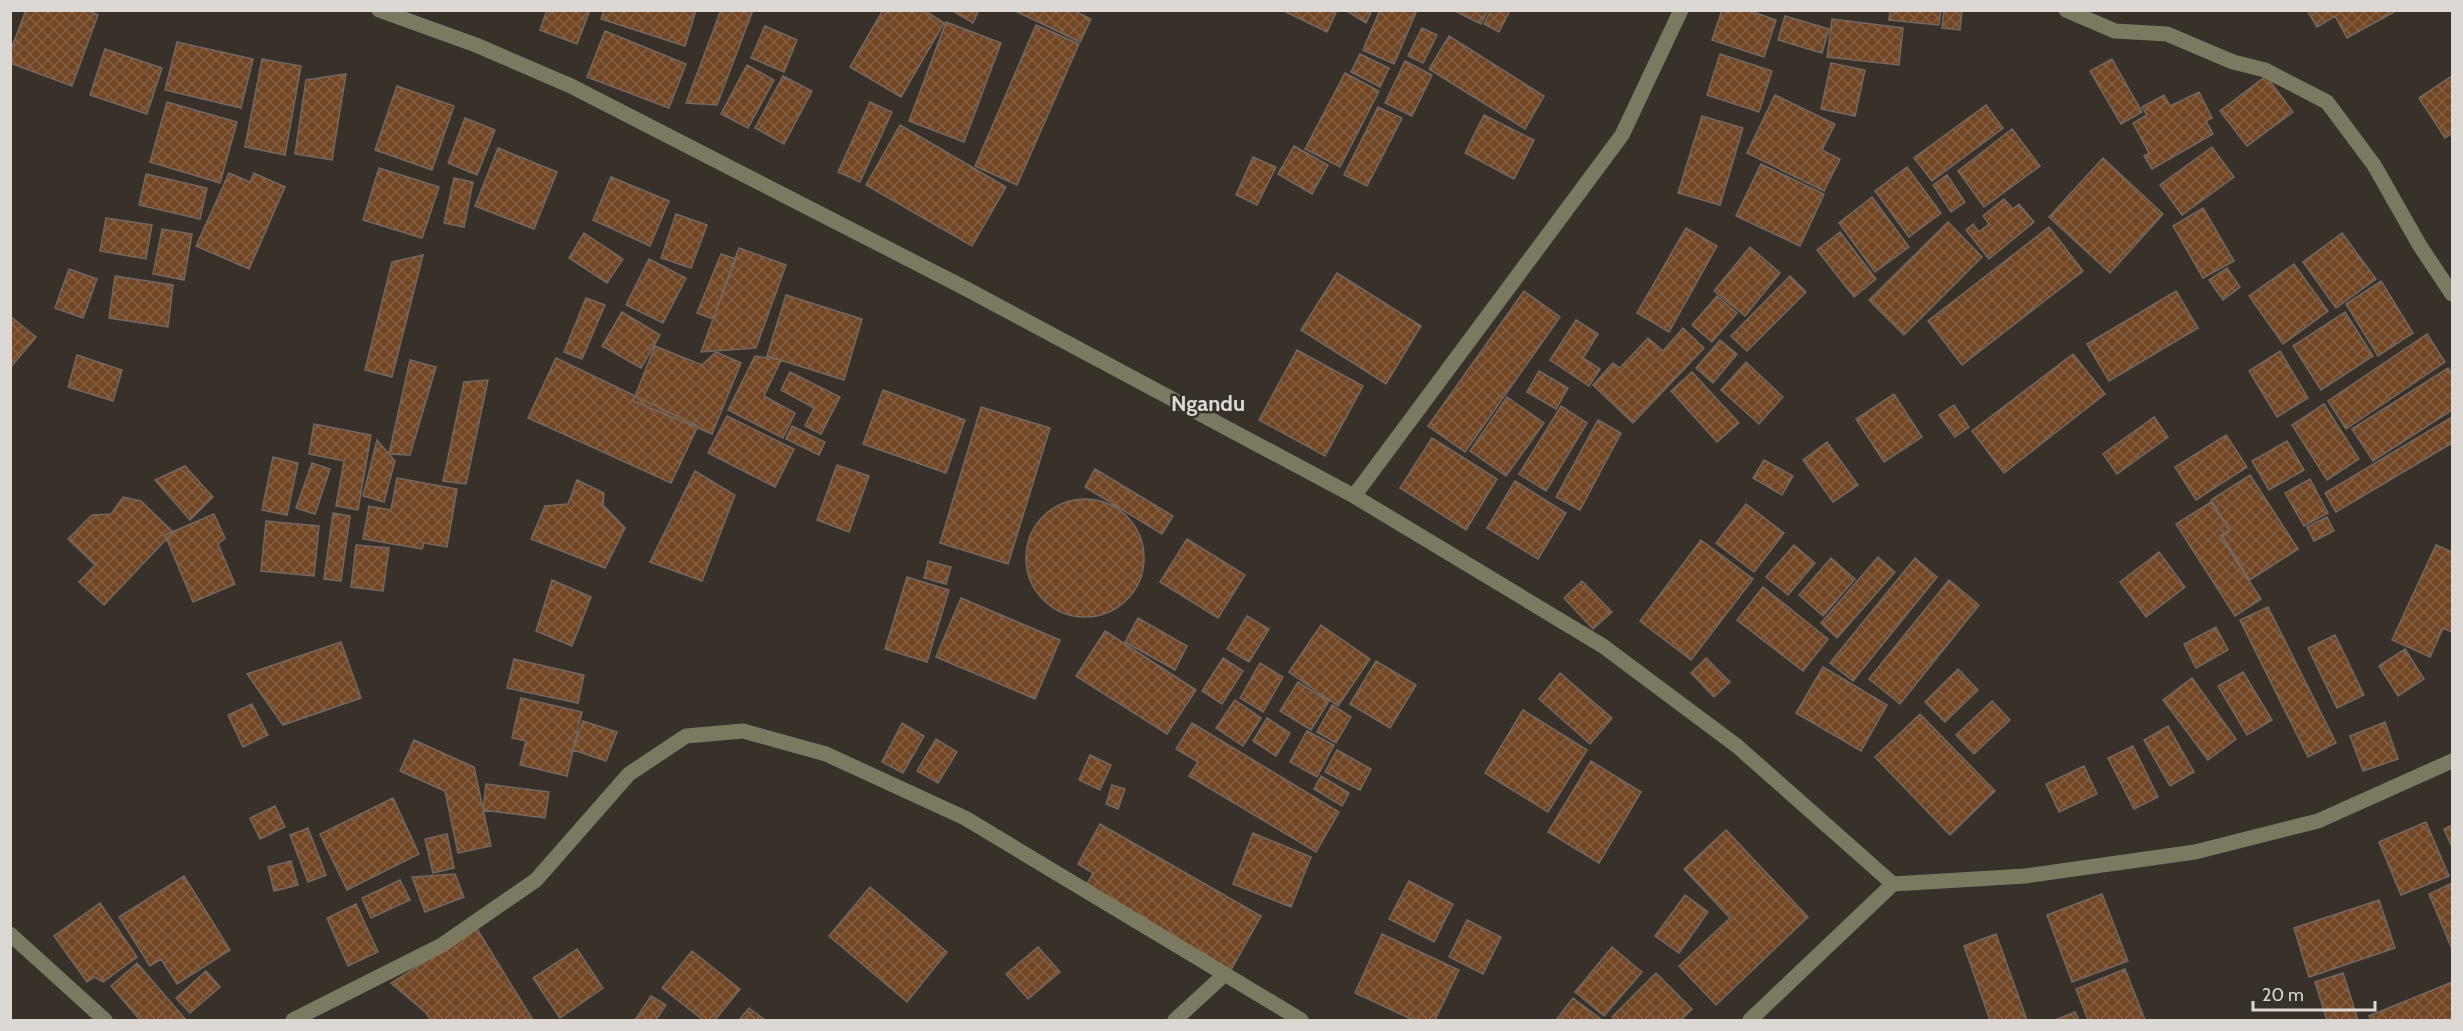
<svg xmlns="http://www.w3.org/2000/svg" width="2463" height="1031" viewBox="0 0 2463 1031" font-family="Cabin,sans-serif">
  <style>
    .building { fill: url(#building-cross-hatch); stroke: #726862; stroke-width: 1.5 }
    .lines { fill: none; stroke-linecap: round; stroke-linejoin: round }
    .minor { stroke: #7c7961; stroke-width: 15 }
    .labels { text-anchor: middle; stroke-width: 5; stroke-linejoin: round; paint-order: stroke }
    .quarter-label { font-size: 22px; font-weight: bold; fill: #dcd9d4; stroke: #373129 }
  </style>
  <defs>
    <pattern id="building-cross-hatch" width="8" height="8" patternUnits="userSpaceOnUse" patternTransform="scale(1.5)"><rect width="8" height="8" fill="#714624"/><path d="M0 0l8 8M0 8l8-8" fill="none" stroke="#856043"/></pattern>
  </defs>
  <rect width="100%" height="100%" fill="#373129"/>
  <path class="building" d="M26,10H86L98,15L72,86L10,63V52Z
    M547,10H590L577,44L540,30Z
    M604,10H696L685,46L601,19Z
    M721,10H753L717,105L686,103Z
    M883,10H924L944,23L901,97L850,67Z
    M951,10H979L973,23Z
    M1013,10H1073L1091,19L1080,42Z
    M1282,10H1337L1327,32Z
    M1345,10H1372L1366,23Z
    M1380,10H1417L1394,64L1363,50Z
    M1453,10H1488L1481,24Z
    M1491,10H1510L1499,32L1484,24Z
    M1722,10H1748L1776,20L1764,57L1712,40Z
    M1890,10H1941L1939,25L1889,20Z
    M1944,10H1962L1960,30L1942,28Z
    M2307,10H2394V12L2347,38L2335,16L2317,27Z
    M1785,16L1829,29L1822,53L1778,40Z
    M1832,19L1903,28L1899,65L1827,57Z
    M946,22L1001,43L964,142L909,121Z
    M1036,25L1079,44L1017,185L975,166Z
    M765,26L797,40L784,72L751,58Z
    M1422,28L1437,35L1423,63L1408,56Z
    M605,31L686,64L669,108L587,77Z
    M1449,36L1544,96L1525,129L1429,69Z
    M177,42L253,59L241,108L165,90Z
    M105,49L162,68L147,114L90,95Z
    M1360,54L1389,68L1380,87L1351,72Z
    M1720,54L1772,71L1759,112L1707,95Z
    M262,59L301,66L285,155L245,147Z
    M2112,59L2142,112L2121,124L2090,71Z
    M1405,61L1432,75L1412,116L1385,103Z
    M1831,63L1865,70L1855,116L1821,109Z
    M747,65L774,80L748,128L721,114Z
    M1345,73L1379,91L1340,167L1305,149Z
    M346,74L332,160L295,154L306,80Z
    M783,76L812,91L784,144L755,128Z
    M2266,76L2293,112L2247,146L2220,111Z
    M2452,76V133L2445,138L2419,98Z
    M397,86L454,106L432,170L375,150Z
    M2199,92L2212,118L2206,121L2213,134L2152,169L2144,156L2149,153L2133,123L2147,115L2142,107L2164,95L2170,106Z
    M1775,95L1835,124L1822,150L1840,159L1824,191L1747,153Z
    M167,102L237,122L220,183L150,162Z
    M870,102L892,112L860,182L838,172Z
    M1986,105L2003,128L1932,181L1914,158Z
    M1378,107L1402,118L1367,186L1344,175Z
    M1484,115L1534,140L1514,179L1465,153Z
    M1702,116L1743,128L1720,205L1678,193Z
    M465,118L495,130L477,175L448,163Z
    M900,125L1006,187L972,246L866,185Z
    M2012,129L2040,166L1984,207L1958,171Z
    M1294,146L1328,165L1312,194L1278,174Z
    M2212,147L2234,177L2182,215L2160,185Z
    M498,148L557,172L534,229L475,206Z
    M1253,157L1276,167L1257,205L1236,195Z
    M2103,158L2163,214L2110,273L2049,217Z
    M1761,164L1824,194L1800,246L1736,216Z
    M1907,167L1941,213L1909,237L1875,191Z
    M379,168L439,187L422,238L363,220Z
    M229,173L250,182L254,173L285,187L249,269L196,246Z
    M146,174L207,188L200,219L139,205Z
    M1947,175L1965,202L1951,212L1933,185Z
    M611,177L669,201L650,246L593,220Z
    M454,178L473,182L464,227L444,223Z
    M1872,197L1909,247L1875,272L1839,223Z
    M2004,199L2013,209L2019,204L2034,222L1989,259L1966,230L1973,224L1979,232L1989,224L1983,216Z
    M2203,208L2234,261L2203,278L2173,226Z
    M676,214L707,225L691,268L661,258Z
    M106,218L152,225L146,259L100,251Z
    M1948,222L1982,257L1904,335L1869,300Z
    M2049,227L2083,271L1962,365L1928,321Z
    M1686,228L1717,246L1669,332L1637,313Z
    M162,229L192,234L184,280L153,274Z
    M1840,232L1876,279L1854,297L1817,250Z
    M584,233L623,259L607,283L569,258Z
    M2342,233L2376,279L2336,308L2303,262Z
    M1750,247L1780,273L1745,316L1714,291Z
    M739,248L786,265L756,348L701,352Z
    M721,254L736,259L713,319L697,313Z
    M423,255L392,377L365,370L392,262Z
    M649,259L686,278L663,323L626,305Z
    M2294,264L2328,311L2283,344L2249,296Z
    M2227,268L2240,287L2223,300L2209,280Z
    M69,269L97,279L83,318L55,308Z
    M1337,273L1421,326L1386,384L1301,330Z
    M115,276L173,285L168,327L109,318Z
    M1790,276L1806,292L1747,351L1731,336Z
    M2381,281L2413,333L2378,356L2346,304Z
    M1524,291L1560,317L1465,452L1428,426Z
    M2176,291L2198,328L2109,381L2087,344Z
    M786,295L862,319L844,380L767,356Z
    M1717,296L1737,313L1712,342L1692,325Z
    M586,298L605,305L582,359L564,352Z
    M622,312L660,335L641,368L602,346Z
    M2345,312L2373,356L2321,390L2293,346Z
    M10,316L36,337L10,368Z
    M1576,320L1598,334L1583,358L1600,369L1589,386L1550,360Z
    M1683,328L1704,348L1633,423L1593,385L1613,363L1620,368L1648,338L1663,351Z
    M2427,334L2445,362L2346,429L2328,401Z
    M1720,340L1737,354L1713,383L1696,368Z
    M655,346L702,365L716,352L741,363L712,434L633,401Z
    M1297,350L1363,386L1325,456L1259,420Z
    M2280,351L2308,398L2277,417L2249,371Z
    M2073,354L2105,394L2004,473L1972,431Z
    M77,355L122,370L113,401L68,387Z
    M755,356L781,360L764,396L795,413L783,438L728,410Z
    M556,358L698,426L671,483L528,418Z
    M410,360L436,367L410,455L389,454Z
    M1746,362L1783,397L1759,424L1721,390Z
    M2448,368L2452,374V410L2373,461L2352,429Z
    M1539,371L1568,388L1556,409L1527,392Z
    M790,372L840,397L821,434L805,426L814,408L781,390Z
    M1692,372L1739,423L1717,442L1671,391Z
    M488,380L466,484L443,481L464,382Z
    M883,390L965,420L946,473L863,444Z
    M1894,394L1922,437L1884,462L1856,419Z
    M1507,397L1544,423L1506,476L1470,451Z
    M2324,404L2359,459L2327,480L2292,425Z
    M1954,405L1969,427L1955,437L1939,415Z
    M1561,406L1587,423L1546,491L1519,474Z
    M981,407L1050,428L1008,564L940,543Z
    M727,416L794,449L775,487L708,453Z
    M2154,417L2168,437L2117,474L2103,454Z
    M2452,417V443L2336,512L2325,493Z
    M1598,420L1621,433L1580,510L1556,497Z
    M314,424L371,435L358,510L336,506L344,461L309,454Z
    M792,426L825,442L819,455L786,439Z
    M2226,435L2247,467L2196,500L2175,467Z
    M1432,438L1497,479L1466,530L1400,488Z
    M377,440L395,461L384,502L363,496Z
    M2287,441L2304,470L2269,490L2252,461Z
    M1827,442L1858,485L1833,502L1803,460Z
    M273,457L298,463L287,515L262,510Z
    M1764,460L1793,476L1782,495L1753,478Z
    M312,463L330,469L315,514L296,508Z
    M837,465L869,476L849,532L817,520Z
    M185,466L213,497L190,520L155,480Z
    M1095,469L1173,516L1162,534L1085,487Z
    M695,471L735,495L702,581L650,562Z
    M2250,475L2298,549L2250,580L2222,536L2230,531L2211,500Z
    M397,478L457,489L447,547L424,543L422,549L363,539L369,506L391,510Z
    M2310,479L2328,513L2304,526L2285,493Z
    M577,480L604,493L603,505L625,528L605,568L531,539L545,506L568,504Z
    M1515,481L1566,513L1538,559L1487,528Z
    M123,497L141,501L173,532L104,605L79,582L95,565L68,539L92,515L111,514Z
    M1026 558a59 59 0 1 1 118 0a59 59 0 1 1-118 0Z
    M2211,502L2229,530L2220,536L2261,599L2235,616L2176,524Z
    M1746,504L1784,533L1754,572L1716,543Z
    M333,513L350,516L341,581L324,579Z
    M214,514L225,538L218,544L235,584L193,602L165,535Z
    M2327,517L2334,531L2314,541L2307,527Z
    M266,521L319,526L314,576L261,571Z
    M1187,539L1245,575L1218,618L1160,582Z
    M1701,540L1753,579L1691,660L1640,621Z
    M356,545L389,548L383,591L351,587Z
    M1794,545L1815,563L1788,595L1766,577Z
    M2436,545L2452,552V632L2443,628L2430,657L2392,640Z
    M2159,552L2185,587L2146,617L2120,582Z
    M1878,557L1895,572L1837,638L1821,623Z
    M1831,558L1855,579L1823,616L1799,595Z
    M1915,558L1937,577L1853,681L1830,663Z
    M928,561L951,567L946,584L924,578Z
    M907,577L949,590L927,662L885,649Z
    M552,580L591,597L572,646L536,631Z
    M1949,580L1979,605L1900,704L1869,679Z
    M1582,581L1612,612L1593,629L1564,598Z
    M1763,587L1828,639L1803,671L1737,620Z
    M961,598L1060,640L1035,699L936,657Z
    M2268,607L2336,743L2308,757L2240,620Z
    M1247,616L1269,629L1249,662L1227,649Z
    M1138,618L1187,646L1175,670L1125,642Z
    M1321,625L1370,659L1338,706L1289,672Z
    M2216,627L2228,650L2196,668L2184,644Z
    M1105,631L1196,690L1167,734L1076,676Z
    M2335,635L2364,695L2337,708L2308,648Z
    M341,642L361,698L283,725L247,674Z
    M2405,649L2424,679L2398,696L2379,666Z
    M1223,658L1243,671L1222,704L1202,691Z
    M1706,658L1730,682L1714,697L1691,673Z
    M514,659L584,675L578,703L507,688Z
    M1376,661L1416,685L1390,728L1350,704Z
    M1260,663L1283,677L1263,712L1240,698Z
    M1823,667L1887,705L1861,751L1796,713Z
    M1958,669L1978,690L1945,722L1925,702Z
    M2243,672L2272,720L2247,735L2218,686Z
    M1560,673L1612,718L1590,744L1539,699Z
    M2192,678L2236,739L2208,760L2163,700Z
    M1298,682L1329,701L1311,730L1280,711Z
    M521,698L582,712L567,776L520,765L526,741L512,738Z
    M1235,700L1261,718L1243,746L1216,728Z
    M1992,701L2010,720L1974,754L1956,735Z
    M252,704L268,735L243,747L228,715Z
    M1332,705L1351,717L1336,743L1317,732Z
    M1523,710L1587,750L1548,812L1485,773Z
    M1920,714L1995,791L1950,835L1875,757Z
    M1267,718L1290,733L1276,756L1253,741Z
    M583,721L617,732L606,761L573,750Z
    M2385,722L2398,759L2363,771L2350,736Z
    M902,723L924,736L903,773L882,762Z
    M1192,723L1339,812L1316,852L1189,776L1198,762L1176,749Z
    M2168,726L2194,772L2170,786L2144,740Z
    M1307,731L1334,745L1317,777L1290,762Z
    M936,739L957,752L938,783L917,771Z
    M414,740L474,767L491,846L458,853L445,791L400,771Z
    M2133,746L2158,797L2134,809L2108,758Z
    M1337,750L1371,769L1360,790L1325,772Z
    M1090,755L1111,765L1100,790L1079,780Z
    M1591,761L1641,792L1599,863L1548,832Z
    M2084,766L2097,794L2059,812L2046,784Z
    M1321,776L1349,793L1342,806L1314,789Z
    M486,784L549,792L545,818L483,810Z
    M1112,785L1125,789L1118,809L1106,804Z
    M393,798L419,854L347,890L320,834Z
    M275,806L285,827L260,839L250,818Z
    M2426,822L2449,876L2401,895L2379,842Z
    M1100,824L1261,916L1231,970L1085,887L1093,873L1078,864Z
    M2452,825V847L2444,829Z
    M308,828L326,875L308,882L290,835Z
    M1726,830L1808,917L1716,1005L1679,966L1730,918L1684,869Z
    M1253,833L1311,857L1291,907L1233,884Z
    M447,834L454,868L433,873L425,839Z
    M291,861L298,885L274,891L268,867Z
    M455,874L464,897L425,912L412,877Z
    M184,876L230,950L177,984L161,959L150,966L119,917Z
    M400,880L410,900L371,918L362,898Z
    M1409,881L1453,904L1434,942L1389,919Z
    M2452,883V949L2429,894Z
    M870,887L947,952L907,1002L829,936Z
    M2102,894L2128,961L2072,982L2047,915Z
    M1685,895L1708,912L1679,953L1655,936Z
    M2379,900L2395,948L2309,977L2294,928Z
    M100,903L137,957L103,982L94,977L87,982L54,936Z
    M356,904L378,952L348,966L327,918Z
    M1467,920L1501,937L1483,974L1449,957Z
    M477,929L533,1020H431L425,1012L391,983Z
    M1382,934L1459,970L1435,1020H1413L1355,993Z
    M1996,934L2027,1020H1990L1964,946Z
    M1038,947L1060,972L1028,999L1006,974Z
    M1612,947L1642,972L1604,1016L1575,992Z
    M577,949L603,988L560,1018L533,978Z
    M692,951L740,989L715,1020H703L662,988Z
    M137,963L186,1020H140L111,986Z
    M2125,969L2145,1020H2088L2076,989Z
    M206,971L220,987L190,1013L176,998Z
    M1656,973L1692,1009L1681,1020H1616L1612,1017Z
    M2343,973L2358,1020H2327L2315,982Z
    M2452,982V1020H2371L2369,1016Z
    M651,996L666,1005L656,1020H635Z
    M1573,998L1602,1020H1556Z
    M749,1008L765,1020H739Z
    M2075,1012L2079,1020H2055Z"/>
  <g class="lines">
    <path class="minor" d="M379,10L476,45L571,86L961,286L1354,496L1603,646L1737,746L1893,884
      M2066,10L2115,31L2167,34L2233,62L2265,70L2327,102L2374,165L2420,246L2452,294
      M1354,496L1622,135L1681,10
      M10,934L105,1020
      M293,1020L442,945L536,880L629,774L686,736L743,731L826,754L965,818L1301,1020
      M1175,1020L1225,974
      M1750,1020L1893,884L2025,876L2195,852L2318,821L2452,761"/>
  </g>
  <g class="labels">
    <g class="quarter-label">
      <text x="1208" y="411">Ngandu</text>
    </g>
  </g>
  <rect width="2463" height="1031" fill="none" stroke="#dcd9d4" stroke-width="24"/>
  <path d="M2253 1001v9h122v-9" fill="none" stroke="#dcd9d4" stroke-width="3"/>
  <text x="2262" y="1001" font-size="18" fill="#dcd9d4" stroke="#373129" stroke-width="4.5" paint-order="stroke">20 m</text>
</svg>
